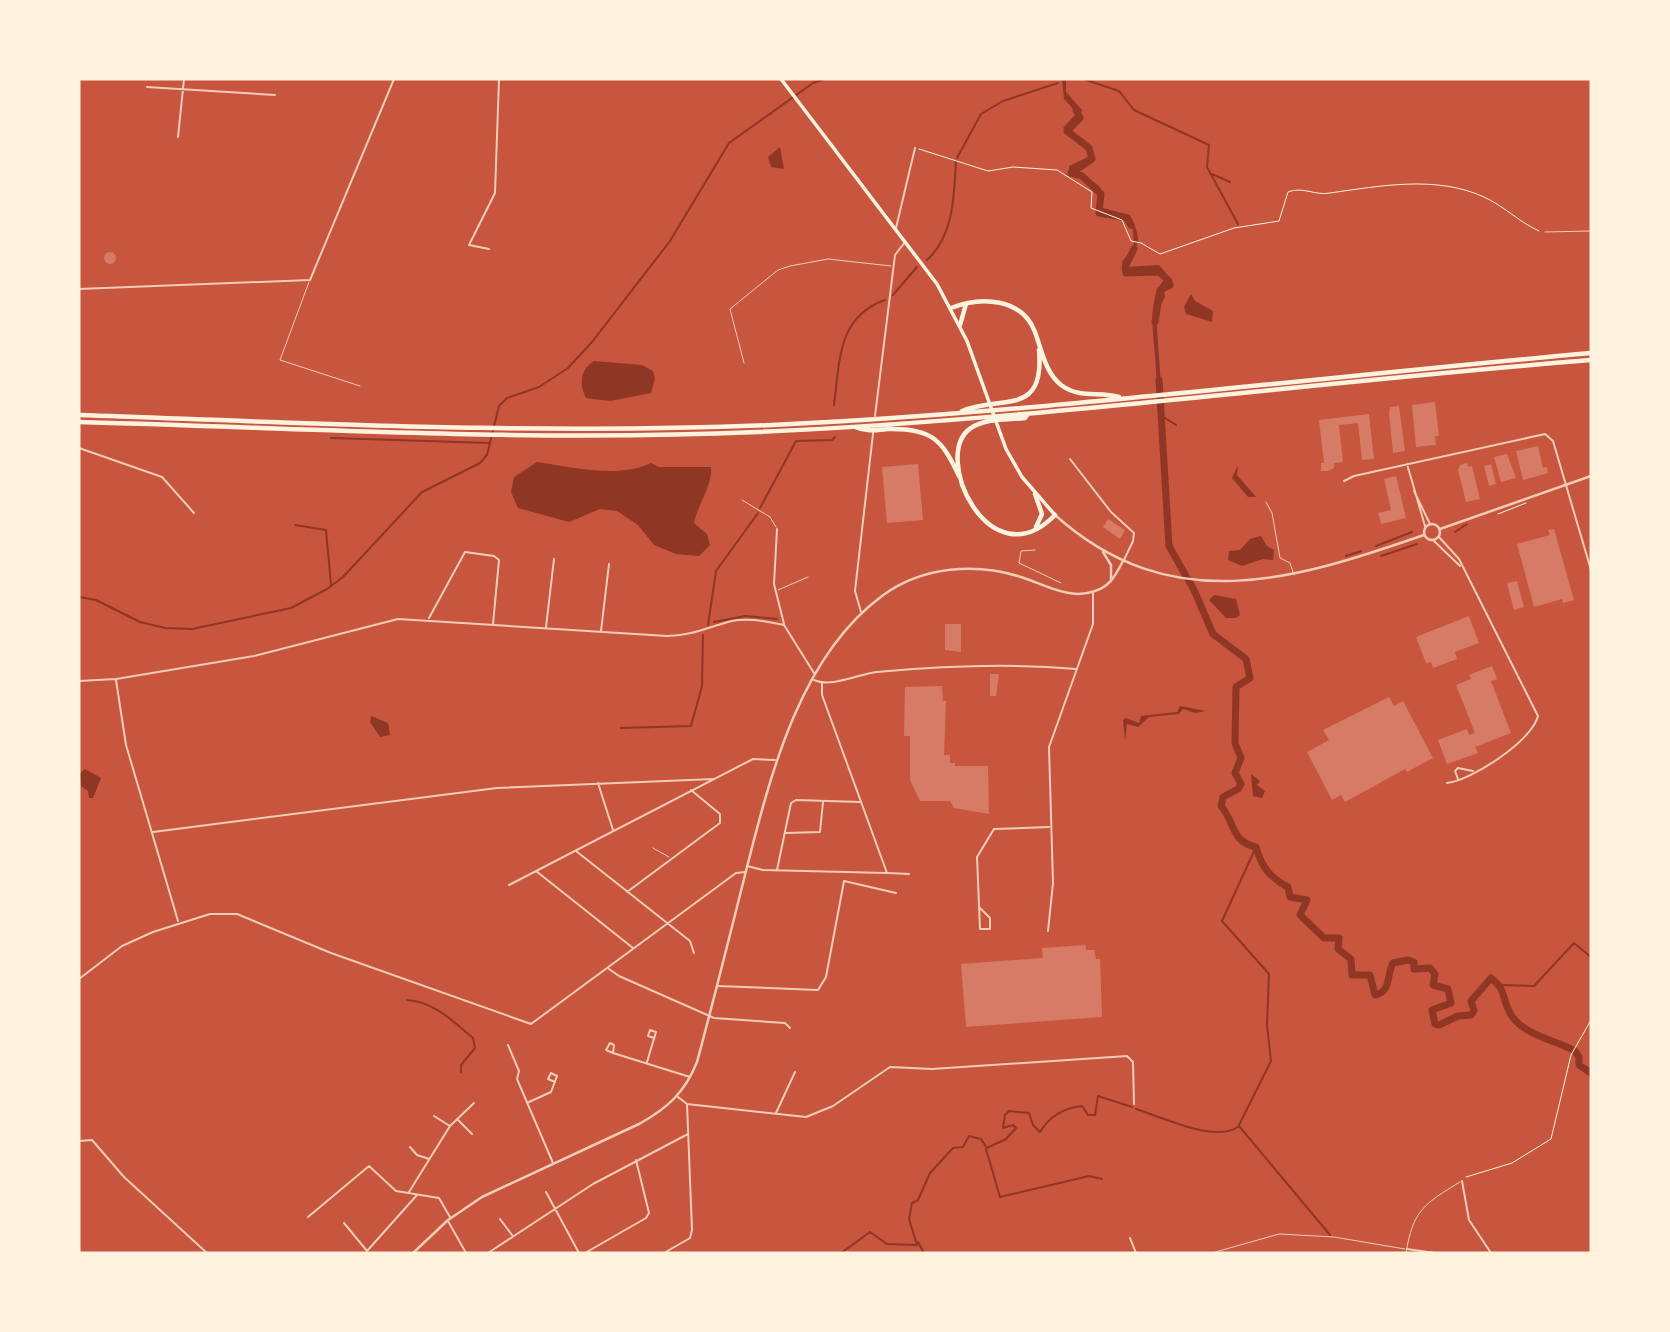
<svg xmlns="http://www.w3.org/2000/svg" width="1670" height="1332" viewBox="0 0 1670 1332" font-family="'Nunito Sans',sans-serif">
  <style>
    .water { fill: #8f3625 }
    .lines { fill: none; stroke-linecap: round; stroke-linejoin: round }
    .stream { stroke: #8f3625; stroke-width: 2 }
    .river { stroke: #8f3625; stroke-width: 7 }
    .building { fill: #d67c66 }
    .path { stroke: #fff3e0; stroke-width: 1 }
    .service { stroke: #f1ccb7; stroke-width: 1 }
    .minor { stroke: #f1ccb7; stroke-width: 2 }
    .tertiary { stroke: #f1ccb7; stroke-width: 2.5 }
    .secondary { stroke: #fff3e0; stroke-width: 3.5 }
    .motorway { stroke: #fff3e0; stroke-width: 4.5 }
  </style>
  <rect width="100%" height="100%" fill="#c8553d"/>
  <path class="water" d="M1062,79H1066V92L1082,110L1079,119L1072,124L1073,132C1084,140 1096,144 1092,160L1076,166L1074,171L1081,172L1100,187L1099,207L1130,215C1148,253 1131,240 1125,267L1159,265L1171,279L1163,287L1165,297L1156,314L1161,386L1156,387C1159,354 1141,301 1166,278L1152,271L1124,272L1122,262L1134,247L1133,230L1126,217L1097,210V190L1081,175L1069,172V166L1088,157C1090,142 1073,137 1063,128L1077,113L1064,99Z
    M780,147L784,169L771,167L768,157Z
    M1191,294L1195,301L1213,311L1212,322L1186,314L1184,307Z
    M594,361L642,365L653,371L655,378L651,393L610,401L586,398C579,385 580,369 594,361Z
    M537,462C572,467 618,479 651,463L659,467H711C713,484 698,504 694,523L707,534L710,545L699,556L676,554L654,545L638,525L617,511L600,509L569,522L518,508L511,492L514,477Z
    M1238,465L1237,475L1256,497H1248L1232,478Z
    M1261,536L1267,546L1274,550L1273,560L1263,559L1242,566L1228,560L1229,551L1240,550L1250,539Z
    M1214,595L1236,599L1240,615L1236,618H1226L1209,600Z
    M1180,706L1206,711L1195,713L1183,709L1179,714L1149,717L1138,727L1127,724L1125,740L1123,720L1126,718L1139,723L1141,716L1177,712Z
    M371,716L388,723L390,735L380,737L370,722Z
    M85,769L101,778L93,798H89L88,791L81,786L79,774Z
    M1251,774L1260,781L1257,785L1265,791L1262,798L1253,796Z"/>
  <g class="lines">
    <path class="stream" d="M1083,79L1119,91L1134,110L1209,145L1207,167L1238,224
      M957,158L981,114L1003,101L1058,83
      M1212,174L1230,182
      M927,260C954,236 954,195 956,161
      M893,295L917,267
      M834,405C840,361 837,317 885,300
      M1162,416L1176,425
      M331,438L490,443
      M760,508L796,441L832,440L835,437
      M295,525L326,530L331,585
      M1455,532L1467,524
      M1376,546L1412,532
      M1346,556L1361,551
      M1381,556L1417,544
      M79,597L96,600L140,622L165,628L192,629L291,608L327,589L343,577L422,492L480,463L487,455L499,406L507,398L539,387L568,368L592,342L670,241L729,143L813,83L825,79
      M714,622L745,616L777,619
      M708,625L716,571L758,513
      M621,728L691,726L702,686L703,635
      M1500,985L1534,986L1574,943L1591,957
      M407,1000C433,1001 454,1022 473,1038L475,1048L461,1065V1072
      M1136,1109C1162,1117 1214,1143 1238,1127L1271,1061L1267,1025L1269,974L1222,921L1256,847
      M1239,1126L1330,1235
      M986,1149L1000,1197L1089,1176L1102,1179
      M918,1242L924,1253
      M841,1253L870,1232L887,1244L917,1245L909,1219L912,1203L918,1200L930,1173L953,1148L963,1147L969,1136L981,1139L987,1148L1006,1139L1016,1128L1013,1125L1003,1128L1005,1115L1009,1111L1029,1113L1033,1125L1040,1132C1049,1117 1064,1108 1082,1106L1088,1115H1095L1098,1096L1132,1107"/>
    <path class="river" d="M1076,110L1080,118L1067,131L1089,148L1092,159L1071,173L1082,176L1101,194L1099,213L1127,218L1131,225
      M1134,249L1125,267L1126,273L1159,272L1169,281L1170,285L1160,290L1155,322
      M1159,380L1169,546L1194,590L1213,634L1246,659L1250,678L1236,687L1235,743L1241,758L1235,773L1241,784L1238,789L1223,797L1221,806C1235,822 1231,842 1256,847C1261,866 1270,878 1288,887L1290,897L1307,900L1300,915L1324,938H1339L1338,949L1351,959L1352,975H1370L1375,995C1392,991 1386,975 1393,963L1408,960L1414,962V969L1430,968L1435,974L1433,985L1448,989L1451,1003L1432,1010L1435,1024L1439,1025L1458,1016L1471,1015L1474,1011L1471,1001L1491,978C1507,991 1501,996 1509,1011C1519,1034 1555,1040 1575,1051L1579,1057V1065L1591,1073"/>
  </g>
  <path class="building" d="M104 258a6 6 0 1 1 12 0a6 6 0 1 1-12 0Z
    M1435,402L1439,436H1435L1436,445L1416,447L1412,405Z
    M1399,406L1405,451L1393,453L1389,413L1390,407Z
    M1369,414L1374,459L1362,460L1358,423L1339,425L1343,462L1334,463V468L1328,471H1321V463H1324L1319,420Z
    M1538,446L1543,468L1547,467L1548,473L1523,480L1516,451Z
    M1507,454L1516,478L1501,482L1494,457Z
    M1467,463L1468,467L1472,466L1480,499L1466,502L1458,470L1460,465Z
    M918,464L923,520L887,523L882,467Z
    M1491,464L1496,484L1489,486L1484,466Z
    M1396,476L1406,518L1381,524L1378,513L1391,510L1384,479Z
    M1108,519L1125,530L1120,539L1103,527Z
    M1554,529L1574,600L1563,603L1562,599L1534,607L1517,544L1550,535L1548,530Z
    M1517,581L1524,607L1514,610L1507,583Z
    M1469,616L1479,643L1455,652L1457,659L1433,668L1431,662L1426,663L1416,637Z
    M945,624H961V652L945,650Z
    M1492,666L1497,679L1491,681L1511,733L1475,747L1478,753L1447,764L1438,740L1467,729L1469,735L1475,733L1456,685L1471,679L1469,675Z
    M990,674H999L996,696H990Z
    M942,686L943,701H946L944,755H950V763H955V766H988L989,814L954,808L950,801H920L910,780V736H904L905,687Z
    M1389,697L1394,706L1403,701L1433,758L1407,772L1405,769L1345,802L1341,795L1332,800L1307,752L1329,740L1323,730Z
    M1086,945V950H1094L1096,959H1100L1102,1017L966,1027L961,964L1043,958L1042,948Z"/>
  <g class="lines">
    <path class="path" d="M919,149L988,171L1013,167L1057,170L1092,192L1091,208L1122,220L1131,241L1141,243L1160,254L1234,228L1279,221L1288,192C1303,186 1315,196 1330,193C1380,186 1436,175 1484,197C1504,206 1519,222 1539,231
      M1498,514L1526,503
      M1466,1177L1512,1163L1551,1139L1571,1055L1591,1020"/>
    <path class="service" d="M1545,232L1591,231
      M309,282L280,360L360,386
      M744,363L730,309L778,270L790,266L828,259L891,266
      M742,500L770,517L776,527
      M1266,502L1272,513L1280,558L1290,563L1294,575
      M1035,550L1021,551L1019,563L1061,583
      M778,590L808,577
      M653,848L669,857
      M1212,1253L1279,1234L1334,1237L1405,1249
      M1406,1253C1413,1210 1424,1204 1460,1182"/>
    <path class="minor" d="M147,87L275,95
      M178,137L184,79
      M896,228L915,148
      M489,249L469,245L495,193L499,79
      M79,289L310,280L394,79
      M875,416L895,255L905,242
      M79,448L162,477L194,513
      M1070,459L1111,512L1134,533L1133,541L1124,560
      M1407,464L1425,526
      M1344,481L1354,476L1545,434L1553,441L1591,570
      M1414,491L1430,524
      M777,529L774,584L784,624
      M1439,537L1459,559L1538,716C1532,741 1472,780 1447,783
      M1433,540L1460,566
      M861,612L855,591L874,425
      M429,618L465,552L494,556L499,560L493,624
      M546,627L554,559
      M601,631L609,564
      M116,680L126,745L178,921
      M814,680C831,688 858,674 877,672C942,666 1011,663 1076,669
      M79,681L116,679L254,656L398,619L667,636C690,636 706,628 728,622C745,617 767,621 784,625L814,673
      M1458,779L1455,771L1458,768L1473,771
      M598,783L613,830
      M153,832L497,788L714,779
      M786,833L820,832L823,802
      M576,851L690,941L694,953
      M747,866L763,870L887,873L822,695V683
      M777,870L791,803L796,800L860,802
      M536,871L633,948
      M888,873L909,874
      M509,885L753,759L775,760
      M627,892L720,823V814L691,790
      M980,908L990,918V929H980L977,857L994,829L1049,827
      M1048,931L1053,883L1049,747L1093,624V593
      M609,969L619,976L714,1018L785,1023L790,1028
      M79,979L122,946L153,932L210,914H237L331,953L531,1024L736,873L745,872
      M717,986L818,990L826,977L844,881L896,893
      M508,1045L519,1071L517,1079L553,1163
      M613,1053L614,1045L610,1043L606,1050L613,1053L690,1077
      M647,1062L656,1032L650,1030L648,1036L654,1038
      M529,1102L551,1092L557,1076L551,1073L548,1079L555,1082
      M687,1104L806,1117L833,1106L890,1067L932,1069L1127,1056L1133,1062L1134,1104
      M776,1113L795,1072
      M434,1116L450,1126
      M458,1120L472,1134
      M79,1141L92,1140L124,1177L207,1253
      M410,1147L417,1155L429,1159
      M1462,1181L1469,1220L1491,1253
      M409,1192L450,1126L474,1103
      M546,1192L579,1253
      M308,1217L369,1166L396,1191L439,1198L450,1217
      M500,1219L512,1235
      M448,1221L466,1253
      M344,1223L367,1251L417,1195
      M1130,1238L1136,1253
      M1407,1249L1435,1253
      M488,1253L593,1184L688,1134
      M585,1253L646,1218L649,1213L636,1160
      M664,1253L690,1238L692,1230L687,1104L678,1097"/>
    <path class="tertiary" d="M1055,515C1171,619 1294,580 1424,535
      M1424 532a8 8 0 1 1 16 0a8 8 0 1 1-16 0Z
      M1440,529L1591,476
      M1103,552L1111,565V581
      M413,1253L448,1220L482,1197L639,1124C668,1108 685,1092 697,1062C714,999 730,935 746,871C770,777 799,657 882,596C922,566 977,562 1024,578C1047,586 1071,600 1095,591C1111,586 1116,574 1123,561"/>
    <path class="secondary" d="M781,79L937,284L967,341L1006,449L1022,477L1055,515"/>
    <path class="motorway" d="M951,308C981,296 1022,298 1035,332C1042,351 1045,372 1061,385C1080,399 1099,391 1119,397
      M960,325L966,304
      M962,411C1002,395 1045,417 1039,350
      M79,415C309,423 541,435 772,425C1046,412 1318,377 1591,353
      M1027,415L1025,418C1008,420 985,418 971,428C930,455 990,582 1055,515
      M79,422C304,428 531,442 757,432C1036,420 1313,382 1591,360
      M855,427C866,432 877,430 888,429C931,428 942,439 959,476
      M1035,494L1042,514L1036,527"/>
  </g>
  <rect width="1670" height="1332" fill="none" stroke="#fff3e0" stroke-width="161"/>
</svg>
